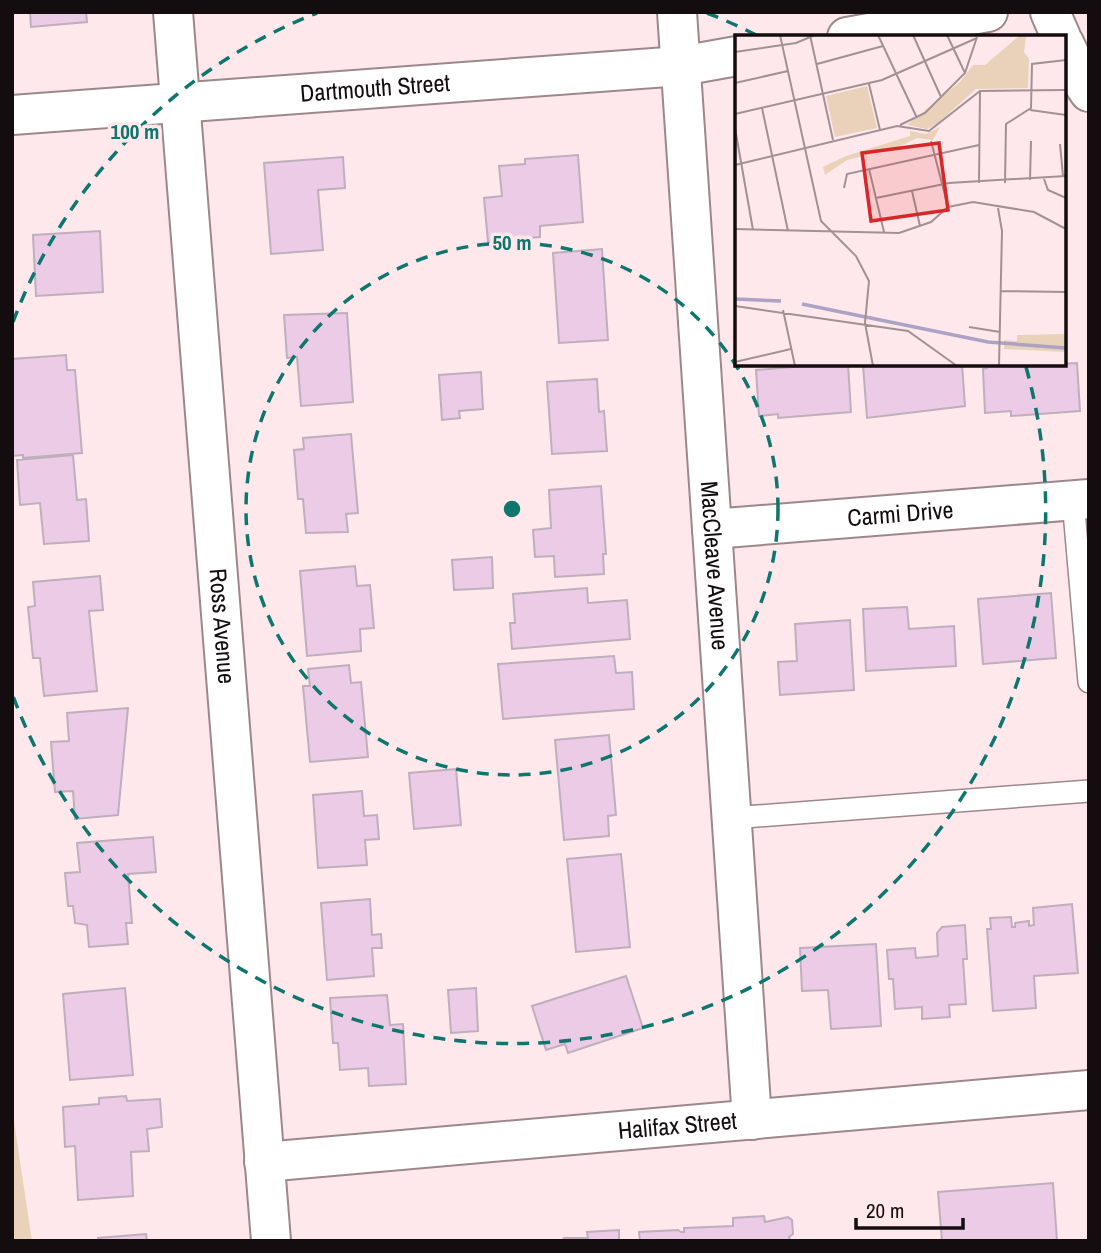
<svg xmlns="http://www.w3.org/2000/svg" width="1101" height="1253" viewBox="0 0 1101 1253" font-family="'Archivo Narrow',sans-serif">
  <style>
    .green { fill: #e9d2b9 }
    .building { fill: #ebcbe5; stroke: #bfafbc; stroke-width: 2 }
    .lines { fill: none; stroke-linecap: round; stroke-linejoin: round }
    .lane-casing { stroke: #9c888c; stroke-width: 24 }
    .street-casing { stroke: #9c888c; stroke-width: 42 }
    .secondary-casing { stroke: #9c888c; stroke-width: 42 }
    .lane { stroke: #fff; stroke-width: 21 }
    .street { stroke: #fff; stroke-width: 38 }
    .secondary { stroke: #fff; stroke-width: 38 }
    .ring { fill: none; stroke: #0f766e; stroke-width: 3.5; stroke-dasharray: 12 9 }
    .labels { text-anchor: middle; stroke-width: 7; stroke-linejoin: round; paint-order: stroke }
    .street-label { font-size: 24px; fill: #140d0f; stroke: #ffe8ec }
    .inset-river { fill: none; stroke: #aca2c4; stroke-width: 3.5 }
    .inset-road { fill: none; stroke: #a19094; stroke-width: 2 }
    .view { fill: #d62828; fill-opacity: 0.15; stroke: #d62828; stroke-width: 3.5 }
    .inset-edge { fill: none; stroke: #140d0f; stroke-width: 3.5 }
    .centre { fill: #0f766e; stroke: #ffe8ec; stroke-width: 3.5 }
    .ring-label { font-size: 21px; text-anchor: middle; font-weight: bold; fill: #0f766e; stroke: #ffe8ec; stroke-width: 7; stroke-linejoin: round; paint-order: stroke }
  </style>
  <rect width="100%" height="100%" fill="#ffe8ec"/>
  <path class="green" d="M12,1108L32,1241H12Z"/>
  <path class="building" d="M30,12H86L87,22L31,27Z
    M578,155L583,222L540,226V237L488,242L484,198L502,196L499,166L525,164V159Z
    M343,157L345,188L318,190L323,250L271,254L264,163Z
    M100,231L103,292L36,296L33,235Z
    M602,249L608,340L559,343L553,253Z
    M347,313L353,402L301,406L297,357L287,358L284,315Z
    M66,355L67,370H75L82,453L23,458V455L12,456V359Z
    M1077,363L1080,411L1011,416V411L985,413L983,369L987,368V364L1038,365Z
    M832,364H848L851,412L778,418V414L759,416L756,370Z
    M962,364L965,406L867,418L863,365Z
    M481,372L483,409L459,411L460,418L442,420L439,375Z
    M597,379L599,412L604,411L607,451L552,454L547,382Z
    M351,434L358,513L346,514L348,532L306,533L303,499H298L294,450L304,449L303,438Z
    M73,455L77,500L86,499L89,541L44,544L40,503L20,505L17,460Z
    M601,486L606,554H603L604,574L555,577L554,556L535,557L533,530L551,528L549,490Z
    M492,557L493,588L454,590L452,560Z
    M355,566L357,586L370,585L374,628L360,629L361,651L307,656L300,571Z
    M100,576L103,610L89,611L97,691L44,696L40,658H33L28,607L35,606L33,582Z
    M587,588L588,603L627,600L630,639L512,649L510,623H515L513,594Z
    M1051,593L1056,658L983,664L978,599Z
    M907,607L909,629L954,626L956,666L866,671L863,609Z
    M850,620L854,690L780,695L778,662L797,661L795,624Z
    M614,656L616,673L632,672L634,709L503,719L498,664Z
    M349,665L351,683L361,682L368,757L310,762L303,686H310L308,669Z
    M128,708L118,815L75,819L73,791L55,792L51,742L69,741L67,713Z
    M609,735L616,815L608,816L609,836L564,840L555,740Z
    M456,769L461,825L414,829L409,773Z
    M362,791L364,816L377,815L379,839L365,840L367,865L318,868L313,795Z
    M153,837L156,872L128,874L132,923H126L128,944L89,947L87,925L75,923L73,906H68L65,873L80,872L77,843Z
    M621,854L630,947L576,952L567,859Z
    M370,899L372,935L381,934L382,948H372L374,976L327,980L321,903Z
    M1072,904L1078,973L1034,976L1036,1008L993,1011L987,929H991L990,918L1011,917L1012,927H1015V923L1029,921V926L1034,925L1033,908Z
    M965,925L967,959H963L966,1004L949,1005L950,1017L922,1019V1007L895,1009L893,979H889L887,950L915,948L916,958L938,956L937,933L942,927Z
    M876,944L881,1026L831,1029L828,990L802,991L800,948Z
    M626,976L643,1028L568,1053L565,1044L546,1050L532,1006Z
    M125,988L133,1075L70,1080L63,994Z
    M476,988L478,1031L451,1033L448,990Z
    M387,995L390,1025L403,1024L406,1084L369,1086L368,1068L340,1070L338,1043H333L330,998Z
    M126,1096L127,1101L160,1099L162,1127L147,1129L149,1151L131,1152L133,1196L78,1200L75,1146L65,1147L63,1107L99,1104V1098Z
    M1053,1183L1057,1241H942L938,1192Z
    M764,1216L765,1222L788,1217L792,1220L793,1234L789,1237L790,1241H640L639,1232L678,1230L681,1232H684V1228L733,1226V1218Z
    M619,1230V1240L622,1241H561L564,1238H588L587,1232Z
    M146,1234L147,1241H98V1238Z"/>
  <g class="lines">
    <g class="lane-casing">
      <path id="lane" d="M1073,500L1089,682
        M732,818L1089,791"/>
    </g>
    <g class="street-casing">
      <g id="street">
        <path id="s1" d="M173,12L271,1241"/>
        <path id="s2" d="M677,12L752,1120"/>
        <path d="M847,37L988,12"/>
        <path id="s3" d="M12,115L681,66L737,56"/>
        <path id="s4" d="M712,529L1089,499"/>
        <path id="s5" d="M264,1162L1089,1090"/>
      </g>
    </g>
    <g class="secondary-casing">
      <path id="secondary" d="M1050,12L1061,37
        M1064,43L1083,83L1089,92"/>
    </g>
    <use href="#lane" class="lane"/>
    <use href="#street" class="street"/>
    <use href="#secondary" class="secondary"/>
  </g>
  <g class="ring">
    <circle cx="512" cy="509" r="266"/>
    <path d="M13 322A533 533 0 0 1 317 13M707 13A533 533 0 0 1 758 36M1026 367A533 533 0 0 1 13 696"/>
  </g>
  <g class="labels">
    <g class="street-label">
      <text dy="8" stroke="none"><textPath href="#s3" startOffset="364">Dartmouth Street</textPath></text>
      <text dy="8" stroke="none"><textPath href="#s4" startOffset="189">Carmi Drive</textPath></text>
      <text dy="8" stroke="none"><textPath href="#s2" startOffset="555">MacCleave Avenue</textPath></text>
      <text dy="8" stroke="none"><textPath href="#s1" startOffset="616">Ross Avenue</textPath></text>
      <text dy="8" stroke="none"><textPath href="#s5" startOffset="415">Halifax Street</textPath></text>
    </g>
  </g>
  <g transform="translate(735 35)">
    <rect width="331" height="331" fill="#ffe8ec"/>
    <path d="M285,0H299L291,2L289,17L294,24L293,53L241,54L202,89L192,94L172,90L225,47L238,30H250ZM132,51L142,93L100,102L91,61ZM205,92L198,105L182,103L161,113L112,125L90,140L88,132L111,121L175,101V96L191,99ZM331,299V317L269,314V305L282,306V300Z" fill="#e9d2b9"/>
    <path class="inset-river" d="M0,264L46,266M67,269L253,307L331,313"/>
    <path class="inset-road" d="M45,0L86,186L121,221L134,246L130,288L138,331M75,0L98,105M143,0L182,83M178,0L206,62M212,0L230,38M0,17L61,8L80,0M82,29L148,11M0,48L53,36M134,49L145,95M27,73L53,196M295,75L331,80M0,79L147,45L242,3M165,90L190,78L230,38L242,2M0,93L18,195M196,106L213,172M325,109L328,141M0,130L162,91L194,96L245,56L331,55M134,134L149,197M309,144L313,155L331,163M295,145L296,106M244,148L245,56M270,148L271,89L296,73L297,29L331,25M109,153L112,139L244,110M177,156L185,191M141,163L214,148L331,141M263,173L267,196L264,331M0,194L164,198L196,187L213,172L238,167L299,177L331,194M266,256L331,257M0,271L173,296L222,331M48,275L60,331M234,292L265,297M0,327L56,314"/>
    <path class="view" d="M204,108L213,175L136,186L127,118Z"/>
    <rect width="331" height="331" class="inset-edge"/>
  </g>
  <circle cx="512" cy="509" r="10" class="centre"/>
  <g class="ring-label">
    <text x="135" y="139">100 m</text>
    <text x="512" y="250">50 m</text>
  </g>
  <rect width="1101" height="1253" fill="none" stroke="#140d0f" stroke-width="28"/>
  <path d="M856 1218v10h107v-10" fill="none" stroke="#140d0f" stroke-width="3.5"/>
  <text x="866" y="1218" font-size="21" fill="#140d0f" stroke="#ffe8ec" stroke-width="5" paint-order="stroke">20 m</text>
</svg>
